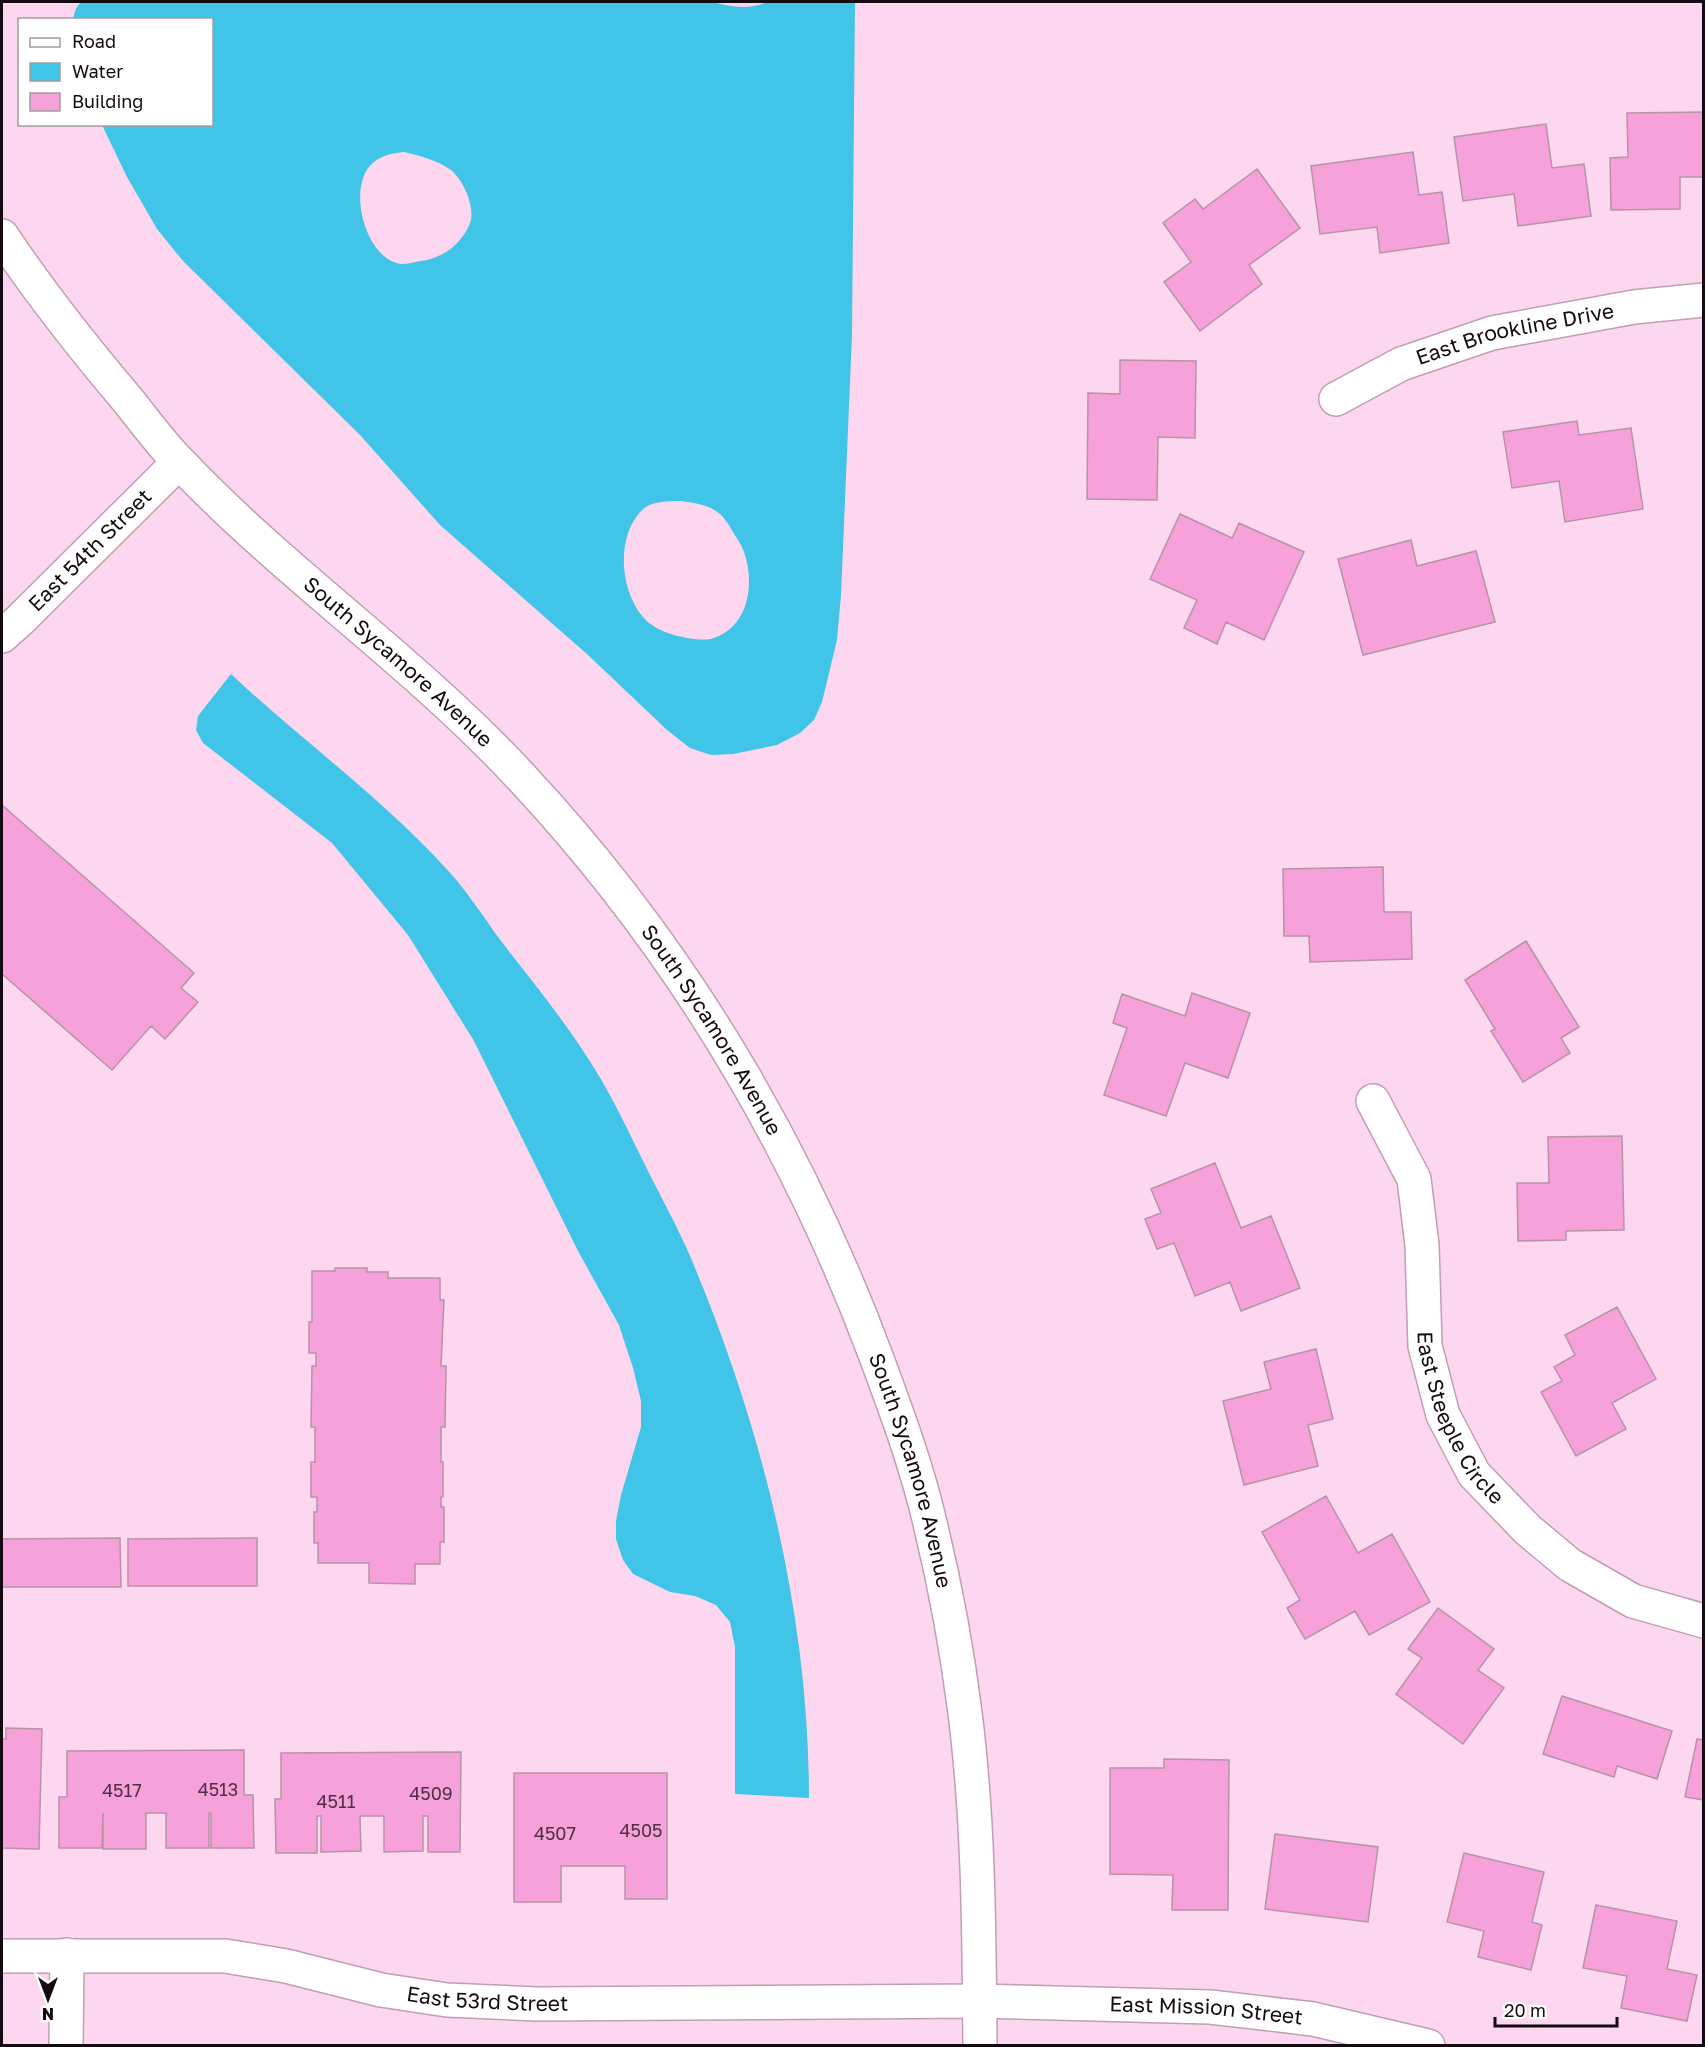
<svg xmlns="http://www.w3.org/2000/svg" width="1705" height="2047" viewBox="0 0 1705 2047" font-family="'Golos Text',sans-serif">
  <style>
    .water { fill: #40c5e9; fill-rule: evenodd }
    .building { fill: #f6a1d9; stroke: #b693a9; stroke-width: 1.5 }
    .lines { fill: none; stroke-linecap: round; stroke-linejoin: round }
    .minor-casing { stroke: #c19eb4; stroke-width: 36 }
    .major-casing { stroke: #c19eb4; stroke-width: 36 }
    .minor { stroke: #fff; stroke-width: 33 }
    .major { stroke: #fff; stroke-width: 33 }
    .labels { text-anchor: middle; stroke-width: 5; stroke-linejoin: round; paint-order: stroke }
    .number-label { font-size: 18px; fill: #4e3044 }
    .street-label { font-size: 21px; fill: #160a12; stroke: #fff }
  </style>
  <rect width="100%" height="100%" fill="#fdd7ef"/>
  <path class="water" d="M81,2H713C731,7 749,10 767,2H855L852,335L841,595L837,640L822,702L814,720L800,733L777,745L733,754L711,755L690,748L667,730L588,655L440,525L360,435L183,261L157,229L127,177L102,125L212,124V20L73,19L76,8ZM404,152C420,156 437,160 451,170C463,180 474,204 471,220C468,230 461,240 453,247C445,254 432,260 420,261C415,262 408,264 402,264C365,261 345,184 374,162C383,155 393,153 404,152ZM681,501C693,503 706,504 716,511C723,515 729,525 733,532C737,539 742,545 744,552C755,583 749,626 714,638C707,641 694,639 687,638C673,635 661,632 649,623C620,598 614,538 642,510C651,501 668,501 681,501Z
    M231,674C300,739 377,794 441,863C464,886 482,915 501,941C532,981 564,1020 591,1063C613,1097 631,1137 649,1173C663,1201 678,1228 690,1256C762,1426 809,1613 809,1798L735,1794V1647L730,1622L716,1605L695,1596L670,1592L633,1574L623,1560L616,1539V1521L621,1495L641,1427V1401L633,1368L619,1325L578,1251L474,1041L408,935L332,843L203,743L196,730L198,716Z"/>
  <path class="building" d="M1704,112V177H1680V209L1611,210L1610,158L1628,157L1627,113Z
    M1546,124L1552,168L1584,164L1591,216L1518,226L1514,194L1463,201L1454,137Z
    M1413,152L1419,195L1442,192L1449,243L1380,253L1377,227L1320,234L1311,166Z
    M1257,169L1300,228L1249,265L1262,284L1200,331L1164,282L1191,262L1163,223L1195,199L1203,209Z
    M1120,360L1196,361L1195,438L1158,437L1157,500L1087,499L1088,393L1120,394Z
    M1577,421L1579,435L1631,428L1643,509L1565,522L1559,481L1512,488L1503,432Z
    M1180,514L1232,538L1239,523L1304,552L1264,640L1226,622L1217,644L1184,628L1197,600L1150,579Z
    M1411,540L1417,566L1476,551L1495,622L1363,655L1338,559Z
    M2,805L194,973L181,988L198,1002L165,1039L151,1026L112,1070L2,974Z
    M1383,867L1384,912H1411L1412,959L1310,962L1309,936H1284L1283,869Z
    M1526,941L1579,1027L1561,1038L1570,1053L1523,1082L1491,1031L1495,1029L1465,980Z
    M1192,993L1250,1013L1228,1078L1185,1063L1166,1116L1104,1095L1127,1028L1113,1023L1122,994L1185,1016Z
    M1622,1136L1624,1230L1566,1231V1240L1518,1241L1517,1183H1549L1548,1137Z
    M1215,1163L1241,1228L1271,1216L1300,1288L1241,1311L1230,1282L1195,1296L1174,1243L1157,1249L1145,1219L1161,1213L1151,1189Z
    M335,1268H367V1272H388V1278H440V1300H444L441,1366H446L445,1427H441V1462H443V1497H441V1507H444V1542H440V1564H415V1584L369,1583V1563H318V1543H314V1512H317V1497H311V1462H315V1427H311L312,1366H316V1353H309V1322H312V1271H335Z
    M1617,1307L1656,1379L1612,1403L1626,1429L1576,1456L1541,1392L1562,1381L1554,1367L1575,1355L1565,1335Z
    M1316,1349L1333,1419L1308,1425L1318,1466L1244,1485L1223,1401L1271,1389L1264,1362Z
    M1326,1496L1358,1553L1392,1534L1430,1602L1369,1635L1355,1611L1305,1639L1287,1608L1300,1600L1262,1532Z
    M120,1538L121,1587H2V1539Z
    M257,1538V1586H128V1539Z
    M1438,1608L1494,1649L1478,1670L1504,1688L1463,1744L1396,1694L1422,1658L1408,1649Z
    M1562,1696L1672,1731L1657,1779L1617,1766L1614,1777L1543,1754Z
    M6,1728L42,1729L39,1849L2,1848V1739H6Z
    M1697,1739L1704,1740V1800L1685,1797Z
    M244,1750V1795H253L254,1848H211V1813H209V1848H166V1813H146V1849H103V1813L102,1848H59V1797H67V1751Z
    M461,1752L460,1852H428V1816H423V1851L384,1852V1816H360L361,1851L321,1852V1816H317V1853H276L275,1799H281V1753Z
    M1164,1759L1229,1760L1228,1910H1172L1173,1875L1110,1874V1768H1164Z
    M514,1773H667V1899H625V1866H561V1902H514Z
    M1275,1834L1378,1847L1368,1922L1265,1909Z
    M1464,1853L1544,1872L1532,1922L1542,1925L1531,1970L1478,1957L1484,1931L1447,1922Z
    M1596,1905L1677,1921L1667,1969L1697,1975L1687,2021L1621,2008L1627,1976L1583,1968Z"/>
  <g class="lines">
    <g class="minor-casing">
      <g id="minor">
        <path id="s1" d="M1336,399L1401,364L1492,333L1634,307L1704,300"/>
        <path id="s2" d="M2,636L20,620L179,462"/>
        <path id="s3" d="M1373,1101L1414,1179L1422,1245L1425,1346L1443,1415L1474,1474L1528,1530L1570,1565L1633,1601L1704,1621"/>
        <path id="s4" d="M2,1956H225L286,1966L381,1990L447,2000L537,2004L980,2001L1210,2007L1313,2019L1428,2046"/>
        <path d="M66,2046L67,1955"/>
      </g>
    </g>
    <g class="major-casing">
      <g id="major">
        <path id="s5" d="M2,236C40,293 82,346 126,398C144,420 161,444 181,464C282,570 404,655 506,761C672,934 794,1136 877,1359C897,1413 917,1467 930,1523C945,1585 957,1649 965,1713C979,1823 979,1935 980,2046"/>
      </g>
    </g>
    <use href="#minor" class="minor"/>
    <use href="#major" class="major"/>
  </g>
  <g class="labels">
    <g class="number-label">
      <text x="218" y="1796">4513</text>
      <text x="122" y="1797">4517</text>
      <text x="431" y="1800">4509</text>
      <text x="336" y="1808">4511</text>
      <text x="641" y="1837">4505</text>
      <text x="555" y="1840">4507</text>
    </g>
    <g class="street-label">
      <text dy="7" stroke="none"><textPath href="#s1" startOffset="192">East Brookline Drive</textPath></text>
      <text dy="7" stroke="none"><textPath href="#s2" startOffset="123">East 54th Street</textPath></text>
      <text dy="7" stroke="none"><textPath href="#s5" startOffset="584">South Sycamore Avenue</textPath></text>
      <text dy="7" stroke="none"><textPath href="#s5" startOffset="1070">South Sycamore Avenue</textPath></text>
      <text dy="7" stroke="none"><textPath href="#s3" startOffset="336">East Steeple Circle</textPath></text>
      <text dy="7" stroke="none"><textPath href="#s5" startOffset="1556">South Sycamore Avenue</textPath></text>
      <text dy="7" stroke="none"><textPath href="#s4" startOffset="490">East 53rd Street</textPath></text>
      <text dy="7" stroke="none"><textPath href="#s4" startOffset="1209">East Mission Street</textPath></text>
    </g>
  </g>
  <rect width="1705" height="2047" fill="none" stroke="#160a12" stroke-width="6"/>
  <rect x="18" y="18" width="195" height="108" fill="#ffffff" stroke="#a29da0" stroke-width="1.5"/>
  <rect x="30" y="38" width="30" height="9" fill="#ffffff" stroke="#a29da0" stroke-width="1.5"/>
  <text x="72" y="48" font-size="18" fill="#160a12">Road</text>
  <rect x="30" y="63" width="30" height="18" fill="#40c5e9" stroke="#a29da0" stroke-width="1.5"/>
  <text x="72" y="78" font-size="18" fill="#160a12">Water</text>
  <rect x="30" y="93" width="30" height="18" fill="#f6a1d9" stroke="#a29da0" stroke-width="1.5"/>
  <text x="72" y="108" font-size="18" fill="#160a12">Building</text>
  <g transform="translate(48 1999) rotate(180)" stroke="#ffffff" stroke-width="4.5" paint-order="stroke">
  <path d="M0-4.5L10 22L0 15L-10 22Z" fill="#160a12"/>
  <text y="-9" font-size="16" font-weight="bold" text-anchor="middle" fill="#160a12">N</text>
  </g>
  <path d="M1495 2017v9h122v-9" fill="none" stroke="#160a12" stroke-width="3"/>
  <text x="1504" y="2017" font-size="18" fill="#160a12" stroke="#ffffff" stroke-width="4.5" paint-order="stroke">20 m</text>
</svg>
